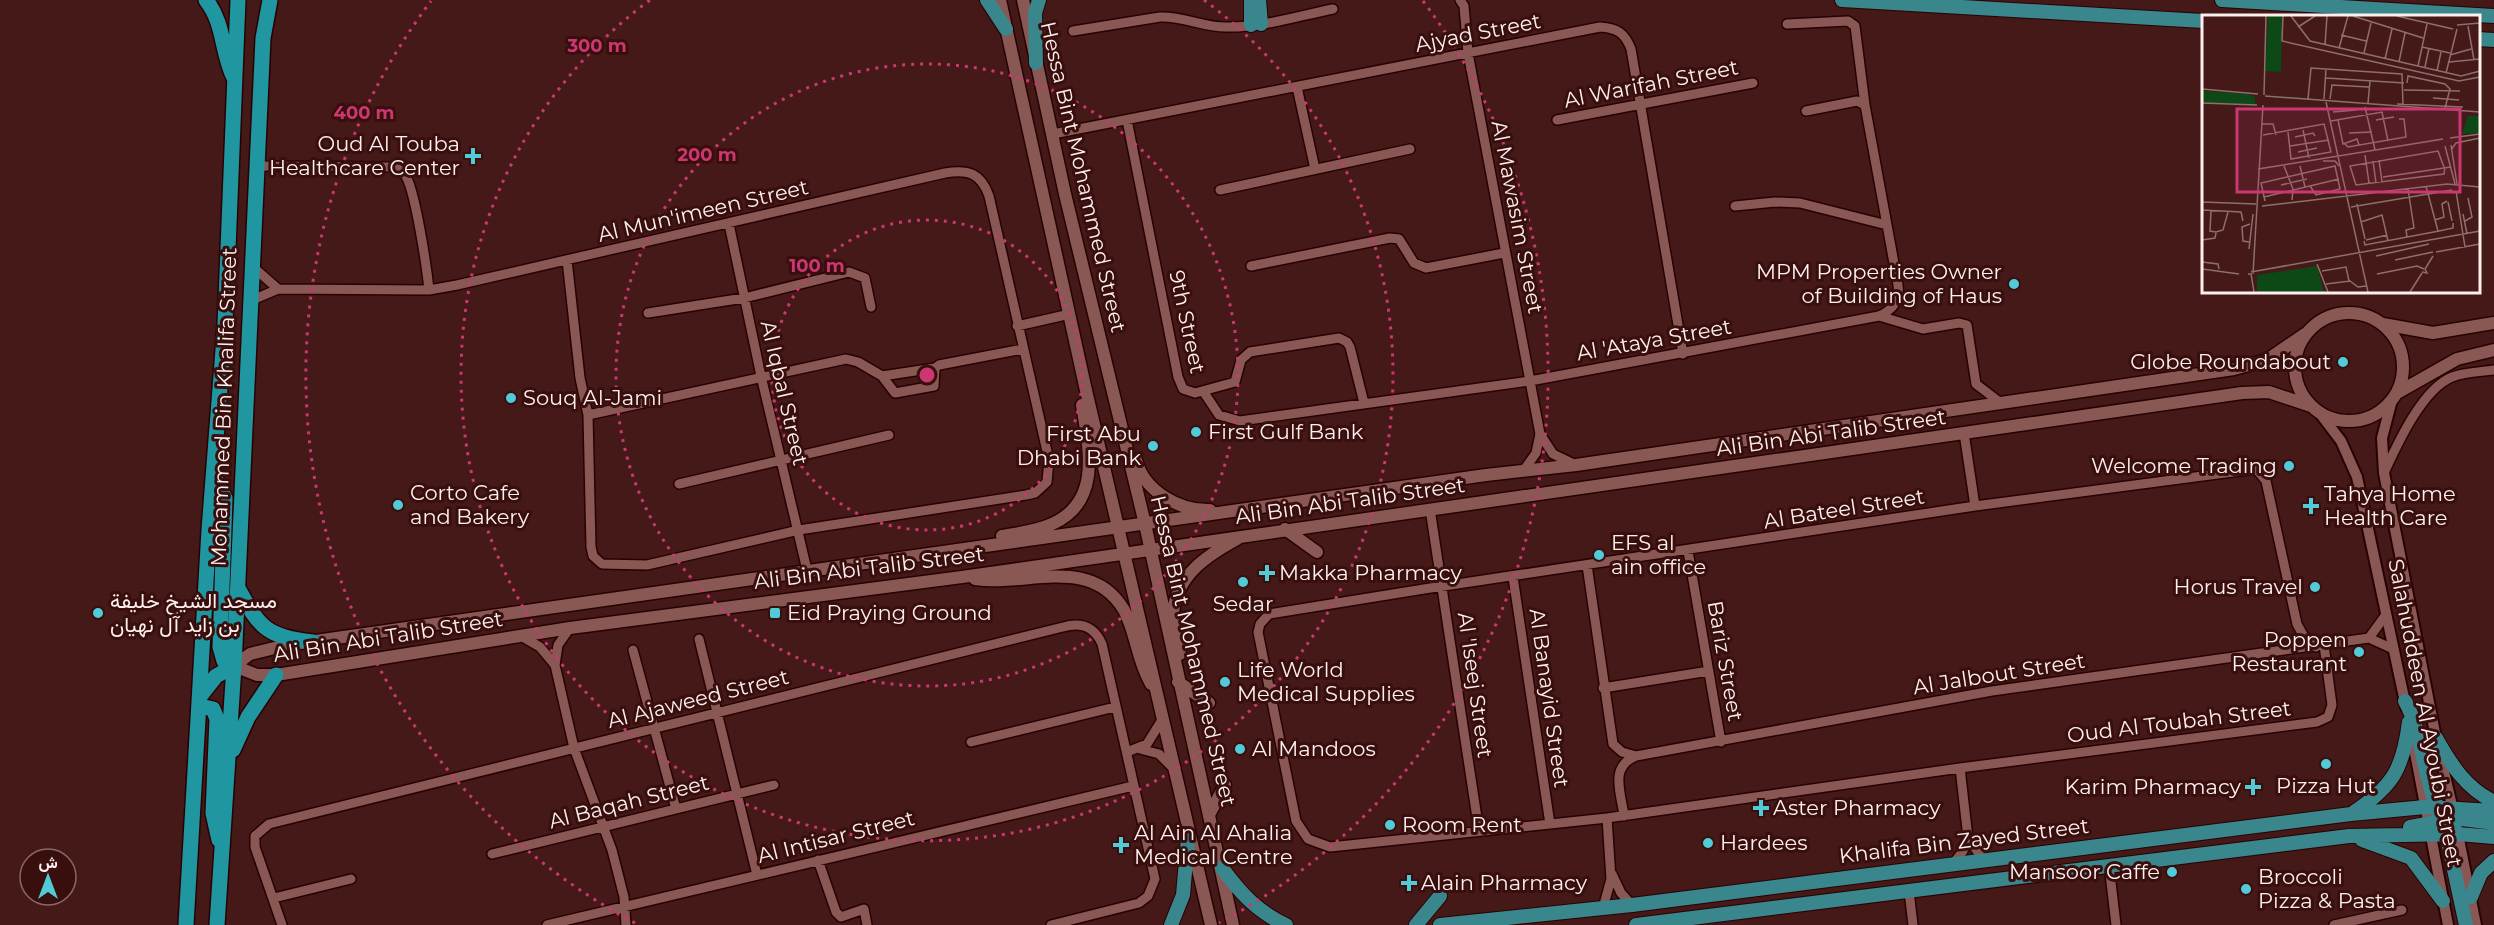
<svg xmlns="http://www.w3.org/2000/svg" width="2494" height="925" viewBox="0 0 2494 925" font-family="Montserrat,Vazirmatn,sans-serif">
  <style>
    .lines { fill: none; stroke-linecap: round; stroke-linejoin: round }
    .minor-casing { stroke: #280203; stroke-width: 12 }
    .tertiary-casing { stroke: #280203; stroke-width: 14 }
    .secondary-casing { stroke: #280203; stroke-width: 15 }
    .primary-casing { stroke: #280203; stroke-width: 16 }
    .trunk-casing { stroke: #280203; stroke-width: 18 }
    .minor { stroke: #8a5854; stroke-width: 9 }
    .tertiary { stroke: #8a5854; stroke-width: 10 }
    .secondary { stroke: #8a5854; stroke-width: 12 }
    .primary { stroke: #3a868d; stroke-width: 14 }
    .trunk { stroke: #2096a0; stroke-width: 15 }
    .ring { fill: none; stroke: #cb3871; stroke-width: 3; stroke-dasharray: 3 6 }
    .poi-dot { fill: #52cbd8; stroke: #390f0e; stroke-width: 2 }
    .labels { text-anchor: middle; stroke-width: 6; stroke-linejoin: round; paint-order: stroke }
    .street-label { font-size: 21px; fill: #fcefee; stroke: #390f0e }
    .poi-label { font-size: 21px; fill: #fcefee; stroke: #390f0e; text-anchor: start }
    .inset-road { fill: none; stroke: #8e6f6d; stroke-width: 1.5 }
    .view { fill: #cb3871; fill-opacity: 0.15; stroke: #cb3871; stroke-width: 3 }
    .inset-edge { fill: none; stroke: #fcefee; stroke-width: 3 }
    .centre { fill: #cb3871; stroke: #390f0e; stroke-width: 3 }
    .ring-label { font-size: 18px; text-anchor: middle; font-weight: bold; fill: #cb3871; stroke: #390f0e; stroke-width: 6; stroke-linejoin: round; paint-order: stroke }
  </style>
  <rect width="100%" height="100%" fill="#441917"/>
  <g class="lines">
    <g class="minor-casing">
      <path id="minor" d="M1460,0L1464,6L1468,53L1540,434L1553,454L1574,464
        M1787,24L1848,21L1855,26L1865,105
        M1073,31L1160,17C1183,16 1203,27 1225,27C1261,28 1298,16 1333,9
        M1297,87L1315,169
        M1127,120L1178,377L1183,389L1195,393L1235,382L1241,360L1250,352L1339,338L1347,342L1350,347L1364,403
        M1557,120L1753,83
        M1053,134L1600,27C1617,28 1625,33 1631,49L1683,354
        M256,166L391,167C396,168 400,169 404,173C415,186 427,270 429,290
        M1220,190L1410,149
        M1735,206L1775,202L1800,203L1887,225
        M729,224L761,376L807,570
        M1251,266L1390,238L1399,239L1414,263L1426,268L1504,253
        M253,267L278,289
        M250,301L278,289L429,290L457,285L945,173C968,169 981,173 989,196L1049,460L1047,482L1035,493L1026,495L799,530L647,565L602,564L593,556L591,547L588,415L580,378L567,260
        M648,313L744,298L849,272L865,278L871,307
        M1879,316L1923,329L1959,323L1967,325L1976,384L2002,404
        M1017,326L1070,314
        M882,376L935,368
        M1203,391L1219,415L1240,421L1530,381L1879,316C1893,310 1900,301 1898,285L1865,105L1857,101L1806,111
        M588,415L846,359L858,362L882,376L895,393L934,386L935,368L939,365L1023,349
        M1964,433L1975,506
        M1524,470L1536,453L1540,434
        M2384,473C2397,445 2422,389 2452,377C2465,372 2480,372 2494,370
        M679,484L889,435
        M1430,509L1479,831
        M1688,551L1721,742
        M1587,565L1613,744L1622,752L1636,756
        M1513,577L1550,824
        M570,628L558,645L555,665L574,748L612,850L624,897L626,925
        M521,636L540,647L555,665
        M2369,638L2385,616
        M699,639L757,875
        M2316,647L2303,635L2297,624L2266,481L2257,470H2248L1975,506L1424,589L1269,614L1260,624L1258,632L1296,821L1308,839L1330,847L1607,818L1960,768L2317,722L2328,717L2332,705L2324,645
        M633,650L676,809
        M1603,688L1709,671
        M971,742L1115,707
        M1140,749L1159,754L1172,767
        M1127,752L1147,744L1162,720
        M1960,768L1968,838L1984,861
        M1624,816C1621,792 1609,767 1636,756L1992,691L2369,638L2393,649
        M492,854L774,785
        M818,860L836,912L841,917L864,909L867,925
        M1953,864L1963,851L1968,838
        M2109,865L2116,925
        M1612,874L1621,893L1632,905
        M1909,891L1913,925
        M274,898L351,879
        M1603,908L1611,879L1607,818
        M282,925L255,847V836L269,824L1063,627C1081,622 1094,626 1102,644L1155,879L1148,896L1139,903L1051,925
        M547,925L1133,786
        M2334,925L2402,910"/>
    </g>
    <g class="tertiary-casing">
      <path id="tertiary" d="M2392,400L2382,438L2384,473L2436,738L2454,814
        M2319,412L2341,441L2357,477L2406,707
        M2412,737L2448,925
        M2457,829L2476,925"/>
    </g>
    <g class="secondary-casing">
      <path id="secondary" d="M1000,0L1085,386L1211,925
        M1023,0L1065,194L1145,524L1233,925
        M2295 367a54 54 0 1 1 108 0a54 54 0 1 1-108 0Z
        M2383,324L2433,333L2494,323
        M2305,334L2267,360L2234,369L1576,465L1486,475L287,645L250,654L234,666L257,675H276L570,628L962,577L2242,393L2269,392L2311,406
        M2397,393L2457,359L2494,350
        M1136,460C1144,491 1179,511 1210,510
        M1285,529L1317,552
        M1002,536C1019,533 1037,531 1052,524C1102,502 1089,448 1082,405
        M975,579C1025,587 1091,554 1124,610C1136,632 1137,660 1151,684
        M1180,654C1178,642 1172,626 1173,613C1177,575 1206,556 1237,539
        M1178,682L1209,703
        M1210,813L1225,785"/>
    </g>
    <g class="primary-casing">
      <path id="primary" d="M987,0L1006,29
        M1251,0V25
        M1259,0L1261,24
        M1842,0L2203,21
        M2222,0L2494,16
        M2478,39L2494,40
        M1036,63L1035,13L1039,0
        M2405,701C2428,742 2421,805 2458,834
        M2436,738C2451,765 2466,788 2494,802
        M2354,812C2393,786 2403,769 2409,722
        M2441,825L2462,819L2494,823
        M2410,827L2432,823L2449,812
        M2445,828L2466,925
        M2362,840L2411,858L2443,901
        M1222,868C1241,894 1258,912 1286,925
        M2471,897L2481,873L2494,861
        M1171,925L1183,895L1188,837
        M1416,925L1440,896
        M1440,925L1632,905L2351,814L2425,807L2494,811
        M1636,925L2349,836L2458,834L2494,837"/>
    </g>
    <g class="trunk-casing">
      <path id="trunk" d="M206,0C225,24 221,52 234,78
        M214,476L225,498L220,647L224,661L234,666
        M238,588C260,628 265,636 313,642
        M201,695L216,676L234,666
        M200,706L213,709L217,719L213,813L219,840
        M233,750L248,717L276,675
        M186,925L209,530L225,324L238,0
        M217,925L234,666L263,38L270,0"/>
    </g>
    <use href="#minor" class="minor"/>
    <use href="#tertiary" class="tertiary"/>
    <use href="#secondary" class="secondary"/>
    <use href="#primary" class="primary"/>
    <use href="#trunk" class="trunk"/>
  </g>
  <g class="ring">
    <circle cx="927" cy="375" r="155"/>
    <circle cx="927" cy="375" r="311"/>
    <path d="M1204 0A466 466 0 1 1 650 0"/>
    <path d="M635 923A621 621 0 0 1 431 1M1423 1A621 621 0 0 1 1219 923"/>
  </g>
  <g class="poi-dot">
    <path d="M470 147h6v6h6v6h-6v6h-6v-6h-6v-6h6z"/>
    <circle cx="2014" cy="284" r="6"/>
    <circle cx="2343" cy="362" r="6"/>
    <circle cx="511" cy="398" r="6"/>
    <circle cx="1196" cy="432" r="6"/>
    <circle cx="1153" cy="446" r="6"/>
    <circle cx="2289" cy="466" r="6"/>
    <circle cx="398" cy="505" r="6"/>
    <path d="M2308 497h6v6h6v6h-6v6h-6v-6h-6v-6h6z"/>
    <circle cx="1599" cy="555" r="6"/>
    <path d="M1264 564h6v6h6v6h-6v6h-6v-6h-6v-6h6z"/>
    <circle cx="1243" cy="582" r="6"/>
    <circle cx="2315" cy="587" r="6"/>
    <circle cx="98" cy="613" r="6"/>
    <rect x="769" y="607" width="12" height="12" rx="3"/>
    <circle cx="2359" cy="652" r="6"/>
    <circle cx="1225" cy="682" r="6"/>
    <circle cx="1240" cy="749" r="6"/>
    <circle cx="2326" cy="764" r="6"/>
    <path d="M2250 778h6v6h6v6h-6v6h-6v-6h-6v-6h6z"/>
    <path d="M1758 799h6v6h6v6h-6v6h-6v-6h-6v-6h6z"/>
    <circle cx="1390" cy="825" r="6"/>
    <circle cx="1708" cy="843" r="6"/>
    <path d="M1118 836h6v6h6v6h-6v6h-6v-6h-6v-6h6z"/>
    <circle cx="2172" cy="872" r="6"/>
    <path d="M1406 874h6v6h6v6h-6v6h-6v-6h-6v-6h6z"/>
    <circle cx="2246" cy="889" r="6"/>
  </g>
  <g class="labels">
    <g class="street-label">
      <text transform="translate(1478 33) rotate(-11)" y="7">Ajyad Street</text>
      <text transform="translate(1651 84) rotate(-11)" y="7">Al Warifah Street</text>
      <text transform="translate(1083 177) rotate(77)" y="7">Hessa Bint Mohammed Street</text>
      <text transform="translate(703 211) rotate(-13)" y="7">Al Mun'imeen Street</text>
      <text transform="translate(1517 217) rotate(79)" y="7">Al Mawasim Street</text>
      <text transform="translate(1187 322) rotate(78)" y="7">9th Street</text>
      <text transform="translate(1654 340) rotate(-10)" y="7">Al 'Ataya Street</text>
      <text transform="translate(784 393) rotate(77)" y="7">Al Iqbal Street</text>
      <text transform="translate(224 407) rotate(-88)" y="7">Mohammed Bin Khalifa Street</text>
      <text transform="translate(1831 433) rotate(-8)" y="7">Ali Bin Abi Talib Street</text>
      <text transform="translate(1350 501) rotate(-8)" y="7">Ali Bin Abi Talib Street</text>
      <text transform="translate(1844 509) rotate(-9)" y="7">Al Bateel Street</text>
      <text transform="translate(869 568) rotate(-7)" y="7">Ali Bin Abi Talib Street</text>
      <text transform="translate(388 637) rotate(-9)" y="7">Ali Bin Abi Talib Street</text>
      <text transform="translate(1193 651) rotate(77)" y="7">Hessa Bint Mohammed Street</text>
      <text transform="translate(1725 661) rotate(80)" y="7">Bariz Street</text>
      <text transform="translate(1999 674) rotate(-9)" y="7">Al Jalbout Street</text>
      <text transform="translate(1475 685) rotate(82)" y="7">Al 'Iseej Street</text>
      <text transform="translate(1549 698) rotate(82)" y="7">Al Banayid Street</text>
      <text transform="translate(698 699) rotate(-14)" y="7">Al Ajaweed Street</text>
      <text transform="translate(2425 713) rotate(79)" y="7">Salahuddeen Al Ayoubi Street</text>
      <text transform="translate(2179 722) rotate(-7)" y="7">Oud Al Toubah Street</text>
      <text transform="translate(629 802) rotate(-14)" y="7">Al Baqah Street</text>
      <text transform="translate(836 837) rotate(-14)" y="7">Al Intisar Street</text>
      <text transform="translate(1964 841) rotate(-7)" y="7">Khalifa Bin Zayed Street</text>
    </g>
    <g class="poi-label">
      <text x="460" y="151" text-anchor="end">Oud Al Touba<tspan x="460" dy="24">Healthcare Center</tspan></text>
      <text x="2002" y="279" text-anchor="end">MPM Properties Owner<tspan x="2002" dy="24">of Building of Haus</tspan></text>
      <text x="2331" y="369" text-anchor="end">Globe Roundabout</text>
      <text x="523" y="405">Souq Al-Jami</text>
      <text x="1208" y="439">First Gulf Bank</text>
      <text x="1141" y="441" text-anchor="end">First Abu<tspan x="1141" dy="24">Dhabi Bank</tspan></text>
      <text x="2277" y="473" text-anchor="end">Welcome Trading</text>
      <text x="410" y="500">Corto Cafe<tspan x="410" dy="24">and Bakery</tspan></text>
      <text x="2324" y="501">Tahya Home<tspan x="2324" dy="24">Health Care</tspan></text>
      <text x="1611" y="550">EFS al<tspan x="1611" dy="24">ain office</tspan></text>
      <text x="1279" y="580">Makka Pharmacy</text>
      <text x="2303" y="594" text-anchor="end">Horus Travel</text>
      <text x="110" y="608">مسجد الشيخ خليفة<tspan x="110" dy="24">بن زايد آل نهيان</tspan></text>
      <text x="1243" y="611" text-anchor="middle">Sedar</text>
      <text x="787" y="620">Eid Praying Ground</text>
      <text x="2347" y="647" text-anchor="end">Poppen<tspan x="2347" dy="24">Restaurant</tspan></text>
      <text x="1237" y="677">Life World<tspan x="1237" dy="24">Medical Supplies</tspan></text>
      <text x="1252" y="756">Al Mandoos</text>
      <text x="2326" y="793" text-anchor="middle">Pizza Hut</text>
      <text x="2241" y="794" text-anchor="end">Karim Pharmacy</text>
      <text x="1773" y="815">Aster Pharmacy</text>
      <text x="1402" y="832">Room Rent</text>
      <text x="1134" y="840">Al Ain Al Ahalia<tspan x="1134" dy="24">Medical Centre</tspan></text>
      <text x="1720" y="850">Hardees</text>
      <text x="2160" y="879" text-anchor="end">Mansoor Caffe</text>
      <text x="2258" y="884">Broccoli<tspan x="2258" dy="24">Pizza &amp; Pasta</tspan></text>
      <text x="1421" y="890">Alain Pharmacy</text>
    </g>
  </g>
  <g transform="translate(2202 15)">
    <rect width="278" height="278" fill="#441917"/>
    <path d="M66,1H80L79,57L63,56ZM0,76L46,79L53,82V90L0,88ZM266,101H277V118L260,119ZM115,251L122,277H55V260Z" fill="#0d4916"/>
    <path class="inset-road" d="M81,1L80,26L257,66L278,62M89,1L108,26L259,61L278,56M151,1L221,23M195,1L251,14M255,10L278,8M266,11L272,45M96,12L113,1M139,20L164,26M123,30L125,1M220,32L248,38M137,33L146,1M162,38L169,8M248,40L269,34M183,44L190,14M197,47L203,18M247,47L278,44M216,51L225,9M223,52L227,33M235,56L239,37M244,58L255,14M124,63L202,68M205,68L206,61L243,69L248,74L243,93M0,74L56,79M202,75L258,76M62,80L64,1M63,81L278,97M231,83L257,85M106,84L109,53L200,59L201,90M122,84L124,54M128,84L130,70L167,72M124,87L166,277M0,88L55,90M166,88L168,66M195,89L261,92M163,92L173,135M131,97L154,95M136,105L141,129L155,124L157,130M174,105L192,102M129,106L180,97L186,126M60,109H71L74,120M101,115L107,143M147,118L170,117M61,120L122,109L129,137L89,144L86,117M93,122L111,118L113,121M248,123L278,119M143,129L146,132L204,122L202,104H197M249,130L255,169M88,131L127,125M243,131L253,169M249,135L254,128L278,123M96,137L115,133M163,140L167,168M177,145L180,167M121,146H133L137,151M171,146L174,168M82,151L91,174L90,185M98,151L103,172M242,152L236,136L148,151L154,170L242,159L243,152M56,154L241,124M181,162L249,152M79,170L105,164M224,171L236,216M254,176L263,232M62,182L137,164M63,186L59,168L133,151L138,174L114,180L108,171M0,187L54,189M246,187L250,206M155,189L163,224M60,191L245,169L278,172M149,192L250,175M0,195L39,197L41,206M9,196L8,216L14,217L21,215L26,197M261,199L265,219M233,205L242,202L240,189L245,186M263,206L270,202L266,183M159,207L180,200L186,226M205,222L204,215L212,213L206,174M0,225L13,223L14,218M164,225L185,220M162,226L163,230L237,216L251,213V208M47,227L41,226L40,212L48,209M47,234L51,199M234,237L278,229M174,241L227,229M193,245L231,237M0,247L16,249L17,254M115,249L126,277M0,254L37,259M120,256L144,252L147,266M49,257L278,216M220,257L225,258L223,254L231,241M46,259H49L52,277M51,259L61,90M175,259L215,251L222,254M124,269L148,266L156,272L164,271M208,277L220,258"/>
    <path class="view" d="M35,94H258V177H35Z"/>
    <rect width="278" height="278" class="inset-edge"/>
  </g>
  <circle cx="927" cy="375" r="9" class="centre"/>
  <g class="ring-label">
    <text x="597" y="52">300 m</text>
    <text x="364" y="119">400 m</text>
    <text x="707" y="161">200 m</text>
    <text x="817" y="272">100 m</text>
  </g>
  <g transform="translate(48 877)"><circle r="28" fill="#390f0e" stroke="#876968" stroke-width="1.5"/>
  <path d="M0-4.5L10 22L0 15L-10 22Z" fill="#52cbd8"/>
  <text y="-9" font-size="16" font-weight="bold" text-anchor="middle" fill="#fcefee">ش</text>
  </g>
</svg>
